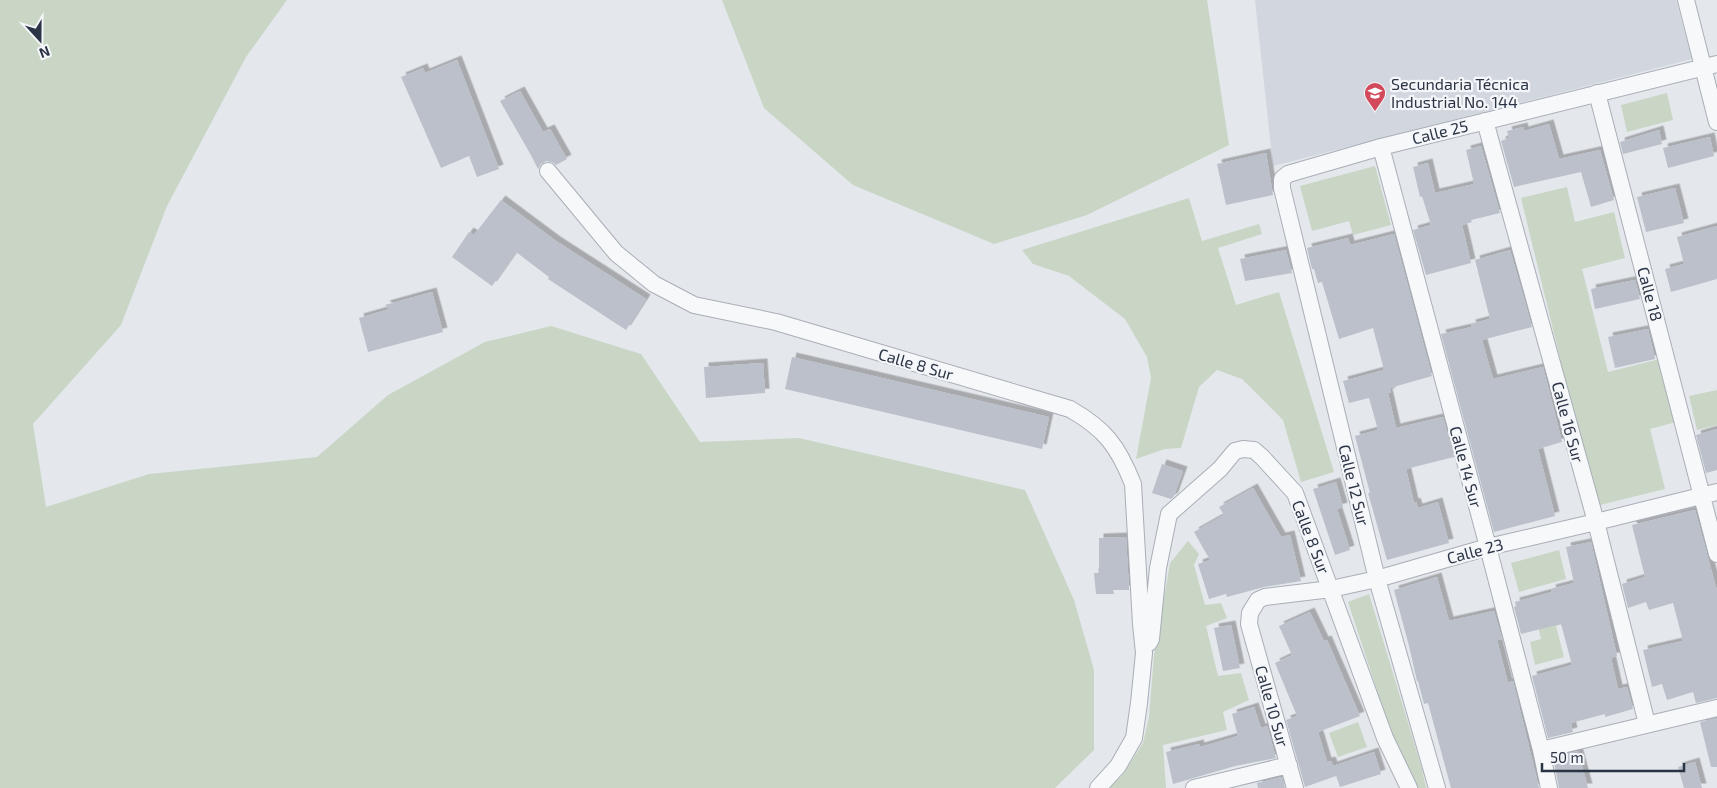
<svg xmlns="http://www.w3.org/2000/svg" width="1717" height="788" viewBox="0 0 1717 788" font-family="'Exo 2',sans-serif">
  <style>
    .built { fill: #d2d6de }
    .green { fill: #c9d6c5 }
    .building { fill: #bbc0ca; filter: url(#shadow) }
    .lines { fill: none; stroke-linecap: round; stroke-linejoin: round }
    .street-casing { stroke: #a9aeb7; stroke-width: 18 }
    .street { stroke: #f7f8fa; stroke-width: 16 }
    .labels { text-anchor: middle; stroke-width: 4.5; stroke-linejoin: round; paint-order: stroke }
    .poi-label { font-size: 16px; fill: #2b3445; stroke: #f4f6f9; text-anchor: start }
    .street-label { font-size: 16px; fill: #2b3445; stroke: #f4f6f9 }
  </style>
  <defs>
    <filter id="shadow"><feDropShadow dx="4.5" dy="-4.5" stdDeviation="0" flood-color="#0004"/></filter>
  </defs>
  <rect width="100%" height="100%" fill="#e4e7ec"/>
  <path class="built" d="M1255,0H1676L1692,59L1273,166Z"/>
  <path class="green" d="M0,0H287L246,57L167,206L121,325L33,424L46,507L149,474L317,457L388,395L485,342L551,326L641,354L700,442L799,438L1025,490L1074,600L1094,670V750L1055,788H0Z
    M722,0H1207L1229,145L1087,215L994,244L853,185L764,108Z
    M1667,93L1673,120L1627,132L1621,105Z
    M1375,166L1391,225L1353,235L1349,221L1312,231L1300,186Z
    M1567,187L1575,222L1614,212L1625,258L1582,269L1608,372L1660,359L1676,422L1650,429L1665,489L1596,506L1521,198Z
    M1189,198L1202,241L1259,224L1262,234L1218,248L1236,305L1279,292L1334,472L1301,482L1283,420L1242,379L1217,370L1199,387L1181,448L1165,449L1136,459L1151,378L1147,357L1125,319L1069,276L1033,264L1022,250Z
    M1717,390V425L1697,430L1689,396Z
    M1188,541L1199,554L1194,565L1205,605L1221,603L1227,618L1206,626L1218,676L1241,673L1249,700L1223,712L1227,730L1163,745L1166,788H1110L1124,773L1143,743L1149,717L1154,655L1170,563Z
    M1559,550L1566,579L1519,592L1511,563Z
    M1369,594L1422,769L1426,788H1416L1392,736L1348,602Z
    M1537,622L1563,624L1556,626L1564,657L1535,665L1530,642L1541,639Z
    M1358,722L1367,747L1338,757L1329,733Z"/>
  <path class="building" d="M457,60L499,169L477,177L469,156L441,168L401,77L423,68L425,73Z
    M520,91L543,132L550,129L567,159L556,165L552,162L546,161L541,164L538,169L532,157L533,156L532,157L500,101Z
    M1549,124L1559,159L1600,150L1614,200L1591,207L1581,172L1514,187L1501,141L1509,138L1507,131L1523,127L1524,131Z
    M1659,130L1662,144L1623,154L1620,142Z
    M1710,137L1714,156L1668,168L1663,148Z
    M1481,146L1500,213L1471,220L1472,222L1462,225L1471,263L1426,275L1413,230L1431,225L1422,196L1474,184L1466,150Z
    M1266,153L1273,195L1226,205L1217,164Z
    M1428,163L1435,193L1420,197L1413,167Z
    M1675,188L1684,223L1646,232L1637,197Z
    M501,200L556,241L646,299L626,330L548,279L549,277L516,252L492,286L452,257L469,232L474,235Z
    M1717,226V279L1671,292L1665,269L1684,264L1677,237Z
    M1394,234L1432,376L1390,388L1391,392L1388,393L1396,428L1443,417L1454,457L1406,469L1414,503L1416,502L1418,508L1438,502L1449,543L1387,560L1368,493H1370L1355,436L1378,430L1369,398L1349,403L1343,381L1384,370L1373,328L1339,339L1322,282L1318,283L1314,269H1312L1307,248L1348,238L1350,245Z
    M1286,250L1292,273L1245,281L1240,259Z
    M1510,250L1532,327L1482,340L1493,379L1543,367L1562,442L1538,449L1555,516L1494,532L1441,334L1472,327L1471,324L1490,319L1475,260Z
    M1635,280L1640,299L1595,309L1591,289Z
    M432,292L443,332L368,352L359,318L390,309L385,305Z
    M1648,329L1655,359L1615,368L1608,337Z
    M792,357L1049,417L1042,449L785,389Z
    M763,363L765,393L706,398L704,367Z
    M1717,429V470L1706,473L1696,435Z
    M1162,464L1183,471L1174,496L1171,499L1152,493Z
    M1336,482L1343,507L1337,509L1350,550L1335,555L1313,489Z
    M1253,488L1281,537L1290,535L1301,581L1264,587L1227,597L1226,594L1209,599L1198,564L1210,560L1194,532L1224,515L1219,507Z
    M1695,510L1717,591V698L1696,703L1693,692L1667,700L1662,684L1652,687L1643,650L1683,641L1673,603L1649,610L1646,602L1628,608L1622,584L1645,577L1632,525Z
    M1126,537L1129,590H1113L1114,594H1096L1094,573H1099V538Z
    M1591,542L1617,656L1611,658L1618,689L1627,687L1633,709L1605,717V714L1571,723L1573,732L1548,738L1532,676L1572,665L1561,624L1521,634L1514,607L1516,606L1515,602L1552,592L1551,589L1574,583L1566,547Z
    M1437,577L1449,621L1494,611L1502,639L1497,640L1508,683L1513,681L1539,788H1451L1428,703L1424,704L1418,681H1417L1409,646L1394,590Z
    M1310,612L1324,641L1327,640L1360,716L1318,732L1327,762L1331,761L1333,766L1374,752L1381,774L1340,787L1333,767L1336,776L1305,787L1286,720L1297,716L1275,663L1292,655L1279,626Z
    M1231,625L1240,668L1223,671L1214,628Z
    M1254,707L1261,728L1267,726L1276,758L1235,766L1173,784L1166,752L1199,744L1200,747L1238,736L1232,714Z
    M1717,718V767H1711L1700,722Z
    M1578,751L1588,788H1559L1553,757Z
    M1695,762L1702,788H1684L1678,767Z
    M1282,777L1285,788H1258L1257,783Z"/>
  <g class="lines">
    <g class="street-casing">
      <path id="street" d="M1686,0L1717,122
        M1597,93L1717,554
        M1485,121L1596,522L1647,724
        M1381,147L1488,547L1541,750L1549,788
        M548,171L616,253L654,284L694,305L776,322L1070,409C1105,429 1118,446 1133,484L1141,624L1144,653L1139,703L1134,738L1118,766L1098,788
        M1149,643L1151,639L1158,568L1169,514L1220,469L1235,451L1243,449L1254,450L1262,457L1295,493L1385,738L1409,788
        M1541,750L1717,708
        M1194,788L1289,765
        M1295,788L1249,624L1250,613L1258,600L1265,597L1331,589L1377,579L1488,547L1596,522L1717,492
        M1437,788L1377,579L1282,188V179L1288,174L1381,147L1717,64"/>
    </g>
    <use href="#street" class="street"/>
  </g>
  <defs>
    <g id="school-pin" transform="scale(1.125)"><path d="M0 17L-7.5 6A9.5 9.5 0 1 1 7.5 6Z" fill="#d1495b" stroke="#f4f6f9"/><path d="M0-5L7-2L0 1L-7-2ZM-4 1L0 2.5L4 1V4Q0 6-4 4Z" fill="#fff"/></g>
  </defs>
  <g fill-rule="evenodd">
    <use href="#school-pin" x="1375" y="93"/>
  </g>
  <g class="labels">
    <g class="poi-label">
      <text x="1391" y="90">Secundaria Técnica<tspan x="1391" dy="18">Industrial No. 144</tspan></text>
    </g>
    <g class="street-label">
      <text transform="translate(1440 132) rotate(-14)" y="6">Calle 25</text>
      <text transform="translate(1650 294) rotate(75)" y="6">Calle 18</text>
      <text transform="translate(916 364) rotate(16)" y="6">Calle 8 Sur</text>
      <text transform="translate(1568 422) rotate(75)" y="6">Calle 16 Sur</text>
      <text transform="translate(1466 467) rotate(75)" y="6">Calle 14 Sur</text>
      <text transform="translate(1354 485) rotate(76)" y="6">Calle 12 Sur</text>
      <text transform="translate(1311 537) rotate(69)" y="6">Calle 8 Sur</text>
      <text transform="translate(1475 551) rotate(-15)" y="6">Calle 23</text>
      <text transform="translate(1272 706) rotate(74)" y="6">Calle 10 Sur</text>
    </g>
  </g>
  <g transform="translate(40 40) rotate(159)" stroke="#f4f6f9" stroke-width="4" paint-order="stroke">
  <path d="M0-4L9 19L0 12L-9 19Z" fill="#2b3445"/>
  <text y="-8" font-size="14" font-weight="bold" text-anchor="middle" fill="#2b3445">N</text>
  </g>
  <path d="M1542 763v8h142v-8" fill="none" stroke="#2b3445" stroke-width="2.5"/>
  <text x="1550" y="763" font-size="15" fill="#2b3445" stroke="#f4f6f9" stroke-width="4" paint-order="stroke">50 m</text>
</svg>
